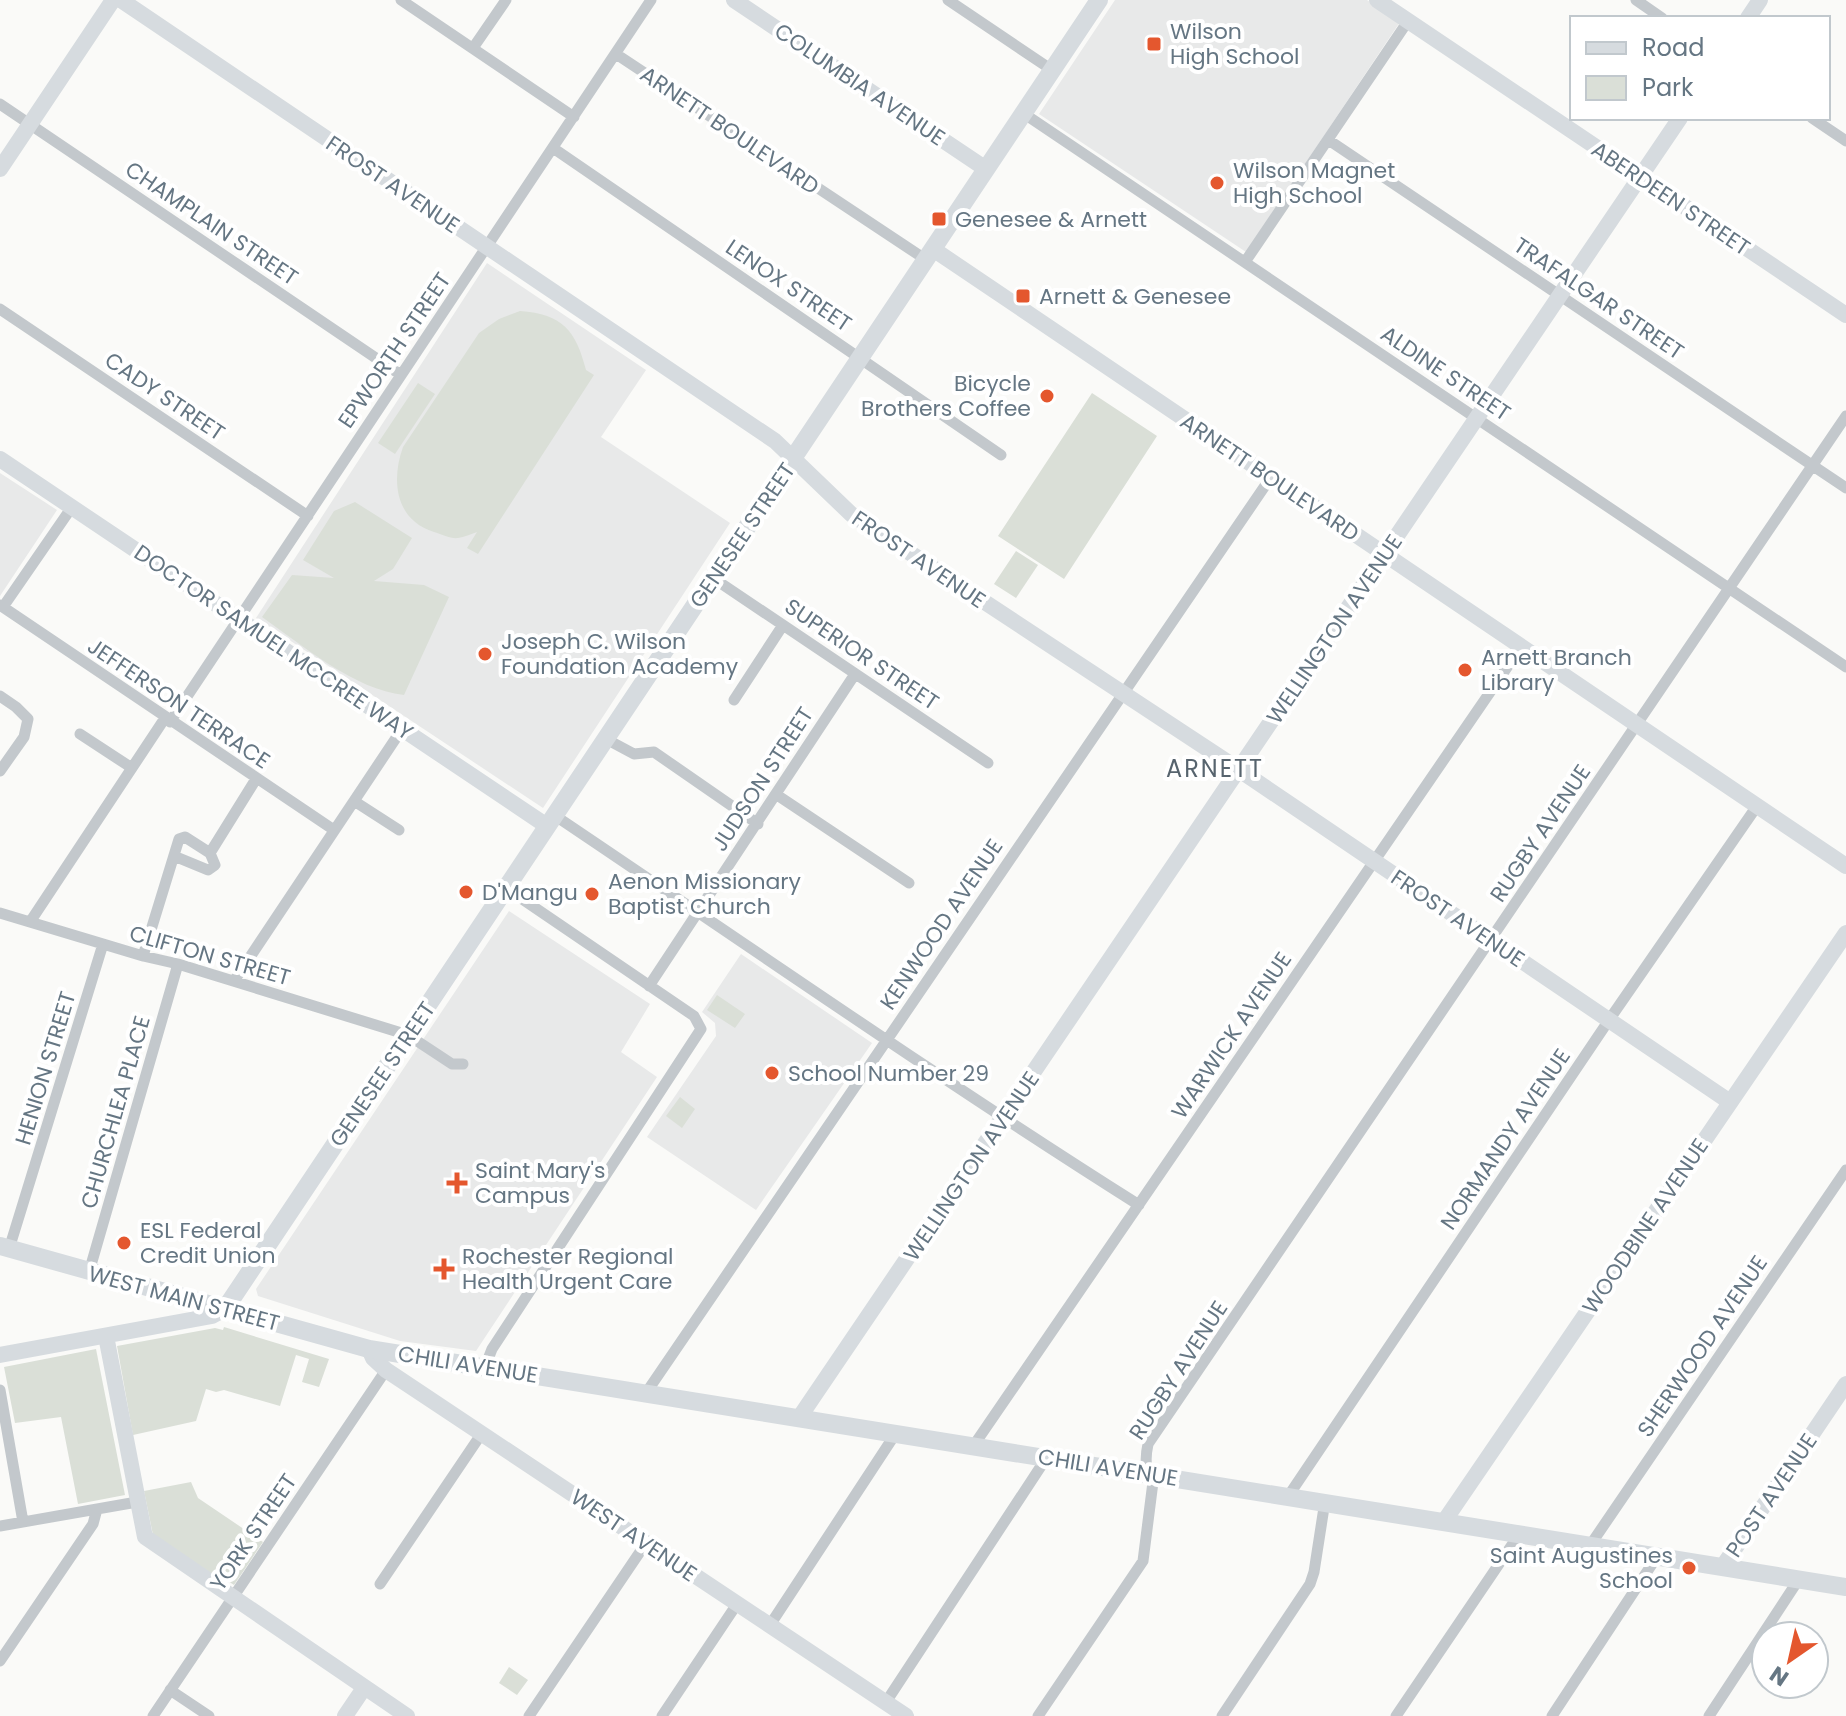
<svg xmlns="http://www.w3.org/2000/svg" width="1846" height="1716" viewBox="0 0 1846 1716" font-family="Poppins,sans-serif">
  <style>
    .built { fill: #e8e9e9 }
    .green { fill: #dadfd7 }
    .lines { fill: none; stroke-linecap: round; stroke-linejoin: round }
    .street { stroke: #c3c8cc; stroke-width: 11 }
    .secondary { stroke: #d6dbdf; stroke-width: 16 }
    .primary { stroke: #d6dbdf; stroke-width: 18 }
    .poi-dot { fill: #e4572e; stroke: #fff; stroke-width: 3 }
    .labels { text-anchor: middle; stroke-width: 8; stroke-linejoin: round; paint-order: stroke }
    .poi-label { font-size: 22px; fill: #657683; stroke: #fff; text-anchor: start }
    .street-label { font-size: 22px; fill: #657683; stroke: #fff }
    .neighbourhood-label { font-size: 24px; letter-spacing: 2px; fill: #57646e; stroke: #fff }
  </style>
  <rect width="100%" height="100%" fill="#fafaf8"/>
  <path class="built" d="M1115,0H1367L1400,22L1246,252L1039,114Z
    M487,263L646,370L601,437L730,523L543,808L256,618Z
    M0,473L57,510L0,596Z
    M509,911L650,1004L621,1052L657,1077L476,1351L400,1341L258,1296L256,1289Z
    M741,954L872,1043L756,1210L647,1137L716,1036L715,1023L702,1012Z"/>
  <path class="green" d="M520,311C563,314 576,331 586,370L594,375L478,554L467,548L477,532C471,534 464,537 458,538C451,539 441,534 434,532C395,520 391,480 403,447L479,333L499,319Z
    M418,383L435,394L395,454L378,443Z
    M1092,393L1157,436L1064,579L998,536Z
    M355,502L412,538L393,569L374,581L424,585L449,597L404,695C355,690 302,645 262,617L292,575L334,578L303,560L334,511Z
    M1016,551L1038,565L1016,598L994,584Z
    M717,995L745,1014L735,1028L707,1010Z
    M680,1097L695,1109L682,1128L666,1116Z
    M224,1327L329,1359L319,1387L302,1382L309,1359L296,1355L280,1406L224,1390L216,1392L206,1389L196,1421L133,1435L117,1346L215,1328L223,1330Z
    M96,1349L125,1495L78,1504L61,1417L15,1423L4,1367Z
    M191,1482L198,1498L263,1542L234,1585L228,1581L225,1584L153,1535L144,1491Z
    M509,1667L528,1680L517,1695L499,1683Z"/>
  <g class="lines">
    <path class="street" d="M401,0L574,117
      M948,0L1052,70
      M1636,0L1662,18
      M473,48L506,0
      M616,54L925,259
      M0,104L401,375
      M1023,113L1846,667
      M1812,118L1846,141
      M1330,141L1846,488
      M553,148L1001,455
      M1245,262L1408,21
      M0,309L308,516
      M713,578L988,763
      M0,605L334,830
      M3,607L72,507
      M0,696L16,707L28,719L24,737L0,771
      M734,700L783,625
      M170,722L651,0
      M80,734L132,768
      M606,739L634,754L654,752L758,824
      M777,795L909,883
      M354,801L399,830
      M554,815C749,946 941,1080 1139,1205
      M174,856L208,870L215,865L210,853
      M0,913L143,956L178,964L408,1035L452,1064H463
      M30,922L165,718
      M143,956L179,839L185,837L210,853L256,779
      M234,981L402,729
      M649,986L855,674
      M9,1249L103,944
      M89,1272L178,964
      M485,1367L492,1349L701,1029L694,1016L506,888
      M0,1390L23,1522
      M646,1393L1271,477
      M974,1445L1521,647
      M1289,1495L1609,1020L1757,806
      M0,1526L137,1502
      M1591,1544L1846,1170
      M380,1584L482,1433
      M770,1625L896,1433
      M0,1661L93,1524L97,1509
      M170,1690L209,1716
      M886,1702L1047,1457
      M153,1716L386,1370
      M529,1716L646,1543
      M662,1716L737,1604
      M1038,1716L1143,1561L1153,1482C1145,1469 1145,1458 1148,1444L1846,416
      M1222,1716L1310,1584L1314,1572L1325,1501
      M1396,1716L1520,1533
      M1552,1716L1658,1555
      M1709,1716L1799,1579"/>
    <path class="secondary" d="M121,0L775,441L851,514L1238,769L1730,1102
      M734,0L986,169
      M1377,0L1846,315
      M1748,18L1760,0
      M0,169L113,0
      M933,249L1846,866
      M0,459L547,826
      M106,1336L145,1537L407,1716
      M369,1349L373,1358L386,1370L906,1716
      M0,1355L212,1316L225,1309
      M799,1418L1680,118
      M1445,1520L1846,933
      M1723,1566L1846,1384
      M345,1716L364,1688"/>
    <path class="primary" d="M0,1246L369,1349L1846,1587
      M225,1309L1099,0"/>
  </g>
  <g class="poi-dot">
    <rect x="1146" y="36" width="16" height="16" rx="4"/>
    <circle cx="1217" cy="183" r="8"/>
    <rect x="931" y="211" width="16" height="16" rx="4"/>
    <rect x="1015" y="288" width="16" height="16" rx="4"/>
    <circle cx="1047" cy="396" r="8"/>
    <circle cx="485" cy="654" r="8"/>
    <circle cx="1465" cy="670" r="8"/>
    <circle cx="466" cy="892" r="8"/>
    <circle cx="592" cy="894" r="8"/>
    <circle cx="772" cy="1073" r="8"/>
    <path d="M453 1171h8v8h8v8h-8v8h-8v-8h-8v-8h8z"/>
    <circle cx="124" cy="1243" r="8"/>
    <path d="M440 1257h8v8h8v8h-8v8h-8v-8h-8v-8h8z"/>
    <circle cx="1689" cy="1568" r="8"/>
  </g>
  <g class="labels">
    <g class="poi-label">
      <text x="1170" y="39">Wilson<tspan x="1170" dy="25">High School</tspan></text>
      <text x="1233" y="178">Wilson Magnet<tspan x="1233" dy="25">High School</tspan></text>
      <text x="955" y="227">Genesee &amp; Arnett</text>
      <text x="1039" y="304">Arnett &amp; Genesee</text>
      <text x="1031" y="391" text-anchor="end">Bicycle<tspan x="1031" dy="25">Brothers Coffee</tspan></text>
      <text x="501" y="649">Joseph C. Wilson<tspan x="501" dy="25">Foundation Academy</tspan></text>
      <text x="1481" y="665">Arnett Branch<tspan x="1481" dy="25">Library</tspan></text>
      <text x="608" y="889">Aenon Missionary<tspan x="608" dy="25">Baptist Church</tspan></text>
      <text x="482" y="900">D'Mangu</text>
      <text x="788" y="1081">School Number 29</text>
      <text x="475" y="1178">Saint Mary's<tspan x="475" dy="25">Campus</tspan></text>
      <text x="140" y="1238">ESL Federal<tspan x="140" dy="25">Credit Union</tspan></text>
      <text x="462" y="1264">Rochester Regional<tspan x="462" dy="25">Health Urgent Care</tspan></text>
      <text x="1673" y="1563" text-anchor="end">Saint Augustines<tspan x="1673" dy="25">School</tspan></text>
    </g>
    <g class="street-label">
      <text transform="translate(860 84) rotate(34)" y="8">COLUMBIA AVENUE</text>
      <text transform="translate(730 130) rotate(34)" y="8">ARNETT BOULEVARD</text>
      <text transform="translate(393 184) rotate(34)" y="8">FROST AVENUE</text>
      <text transform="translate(1671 198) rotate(34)" y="8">ABERDEEN STREET</text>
      <text transform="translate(212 223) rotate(34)" y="8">CHAMPLAIN STREET</text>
      <text transform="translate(789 285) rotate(34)" y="8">LENOX STREET</text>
      <text transform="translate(1599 298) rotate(34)" y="8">TRAFALGAR STREET</text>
      <text transform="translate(394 350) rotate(-56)" y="8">EPWORTH STREET</text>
      <text transform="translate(1446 373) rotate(34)" y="8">ALDINE STREET</text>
      <text transform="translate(165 396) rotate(34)" y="8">CADY STREET</text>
      <text transform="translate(1270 477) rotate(34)" y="8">ARNETT BOULEVARD</text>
      <text transform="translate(742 535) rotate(-56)" y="8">GENESEE STREET</text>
      <text transform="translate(919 559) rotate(34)" y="8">FROST AVENUE</text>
      <text transform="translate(1334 629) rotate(-56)" y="8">WELLINGTON AVENUE</text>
      <text transform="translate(274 642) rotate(34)" y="8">DOCTOR SAMUEL MCCREE WAY</text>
      <text transform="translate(862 654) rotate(34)" y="8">SUPERIOR STREET</text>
      <text transform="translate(179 703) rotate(34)" y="8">JEFFERSON TERRACE</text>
      <text transform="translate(762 779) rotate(-57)" y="8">JUDSON STREET</text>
      <text transform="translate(1540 833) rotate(-56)" y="8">RUGBY AVENUE</text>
      <text transform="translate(1458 918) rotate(34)" y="8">FROST AVENUE</text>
      <text transform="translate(941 924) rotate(-56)" y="8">KENWOOD AVENUE</text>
      <text transform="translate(210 955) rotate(16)" y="8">CLIFTON STREET</text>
      <text transform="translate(1231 1035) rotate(-56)" y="8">WARWICK AVENUE</text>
      <text transform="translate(45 1068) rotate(-73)" y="8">HENION STREET</text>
      <text transform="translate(382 1074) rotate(-56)" y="8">GENESEE STREET</text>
      <text transform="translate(115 1112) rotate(-74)" y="8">CHURCHLEA PLACE</text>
      <text transform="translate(1505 1139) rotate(-56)" y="8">NORMANDY AVENUE</text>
      <text transform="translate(971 1166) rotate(-56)" y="8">WELLINGTON AVENUE</text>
      <text transform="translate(1645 1226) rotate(-56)" y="8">WOODBINE AVENUE</text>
      <text transform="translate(184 1298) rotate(15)" y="8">WEST MAIN STREET</text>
      <text transform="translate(1702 1346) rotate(-56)" y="8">SHERWOOD AVENUE</text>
      <text transform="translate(468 1364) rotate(9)" y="8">CHILI AVENUE</text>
      <text transform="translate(1178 1370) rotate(-57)" y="8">RUGBY AVENUE</text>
      <text transform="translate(1108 1467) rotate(9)" y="8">CHILI AVENUE</text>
      <text transform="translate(1771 1495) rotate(-56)" y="8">POST AVENUE</text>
      <text transform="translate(253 1532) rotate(-56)" y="8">YORK STREET</text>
      <text transform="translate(634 1535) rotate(34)" y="8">WEST AVENUE</text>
    </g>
    <g class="neighbourhood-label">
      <text x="1215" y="777">ARNETT</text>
    </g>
  </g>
  <rect x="1570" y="16" width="260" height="104" fill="#ffffff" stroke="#c1c8cd" stroke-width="2"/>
  <rect x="1586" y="42" width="40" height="12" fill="#d6dbdf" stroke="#c1c8cd" stroke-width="2"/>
  <text x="1642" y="56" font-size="24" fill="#657683">Road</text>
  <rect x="1586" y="76" width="40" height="24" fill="#dadfd7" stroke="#c1c8cd" stroke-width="2"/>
  <text x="1642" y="96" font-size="24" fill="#657683">Park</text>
  <g transform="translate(1790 1660) rotate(214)"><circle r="38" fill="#ffffff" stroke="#c1c8cd" stroke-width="2"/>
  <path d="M0-6L14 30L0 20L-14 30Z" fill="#e4572e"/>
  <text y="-12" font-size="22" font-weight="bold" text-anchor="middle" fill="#657683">N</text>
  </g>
</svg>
